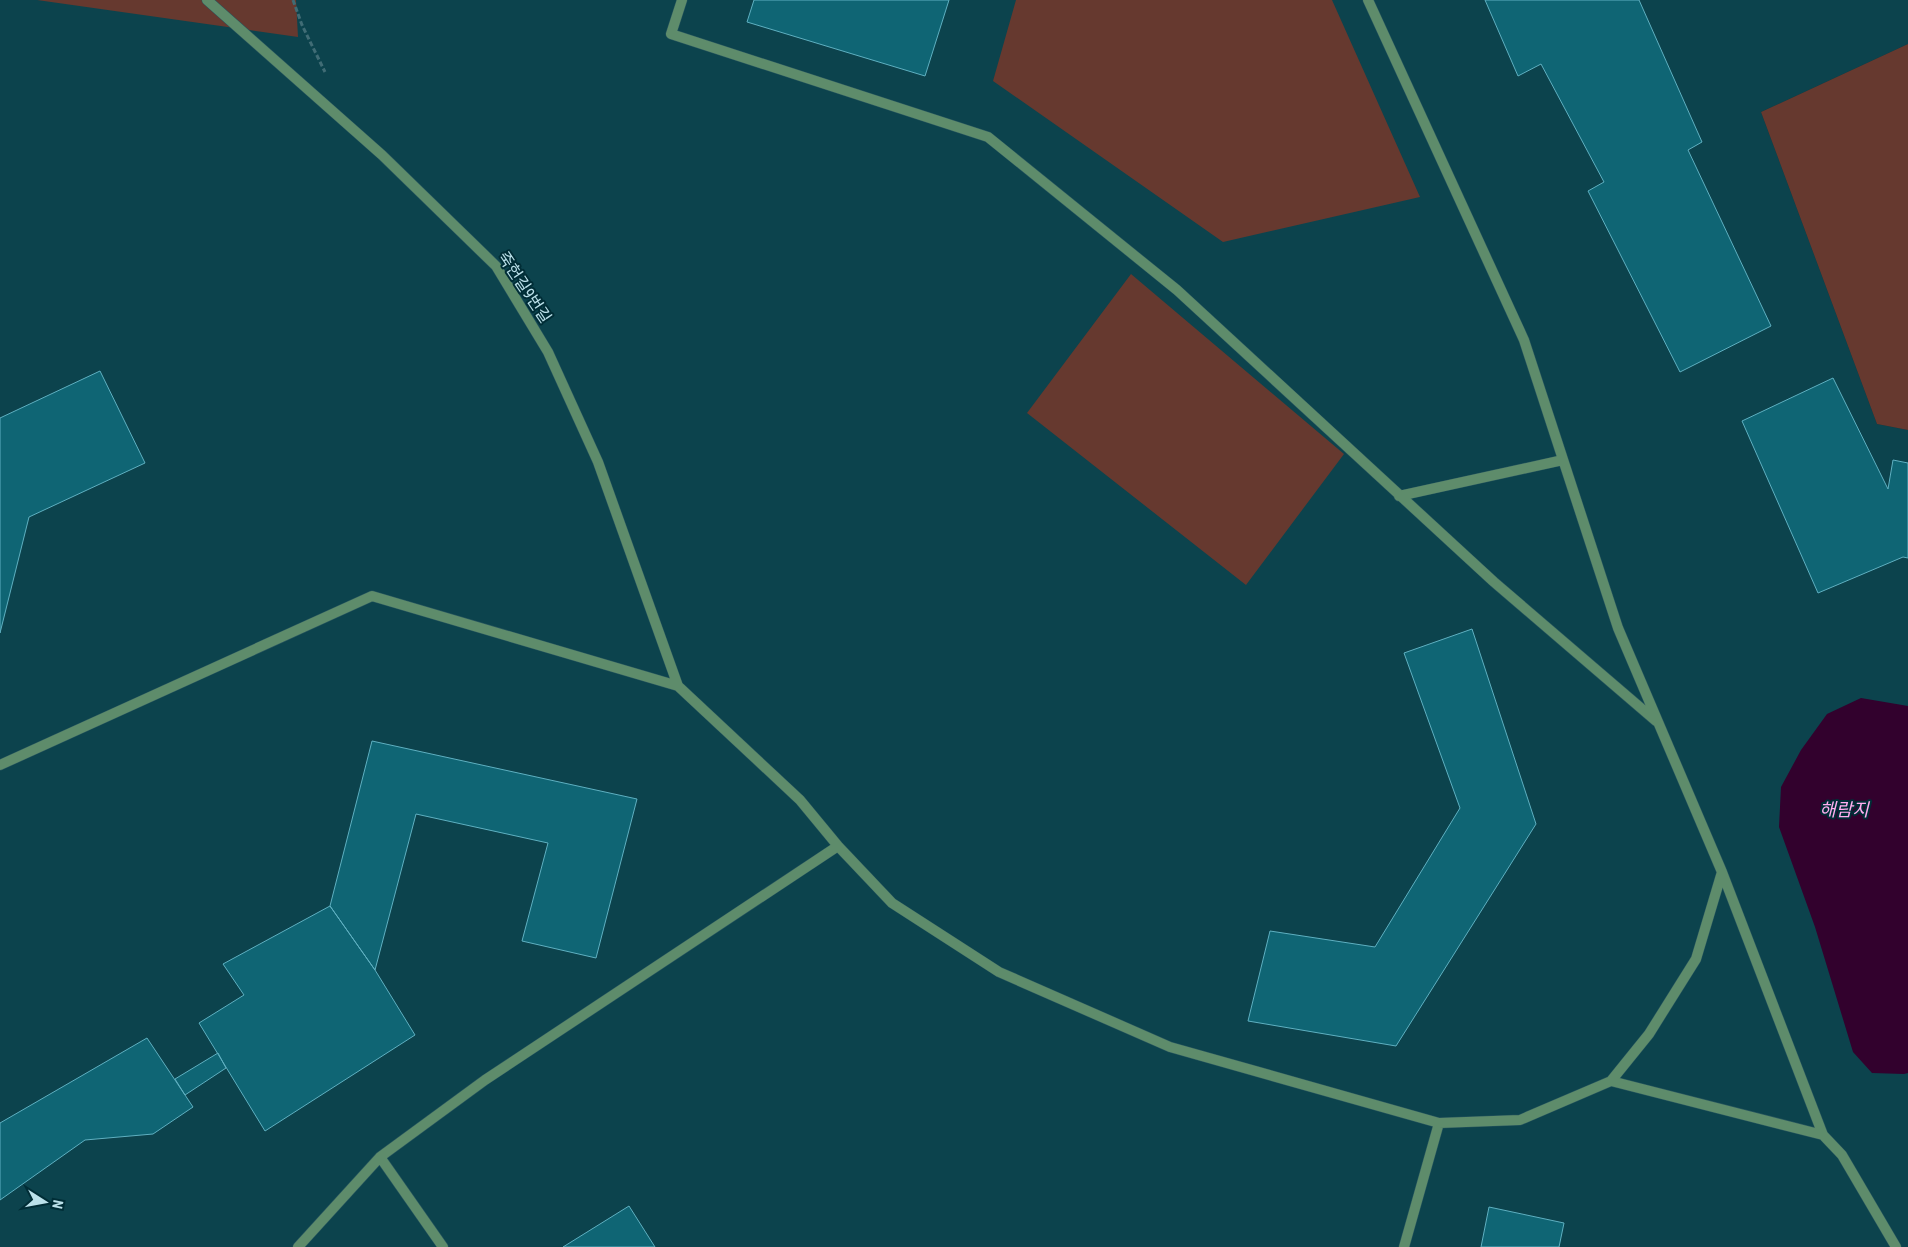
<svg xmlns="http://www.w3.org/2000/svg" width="1908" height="1247" viewBox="0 0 1908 1247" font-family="'Roboto Condensed','Noto Sans KR',sans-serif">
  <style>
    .built { fill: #0c434d }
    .green { fill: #66392f }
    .water { fill: #32012d }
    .building { fill: #0f6574; stroke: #5fb0c1 }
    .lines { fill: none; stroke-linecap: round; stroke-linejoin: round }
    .service-casing { stroke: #28565f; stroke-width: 11 }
    .path { stroke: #406c75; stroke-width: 3; stroke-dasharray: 5 2.5; stroke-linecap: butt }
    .service { stroke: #5e8c6b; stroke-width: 10 }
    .labels { text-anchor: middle; stroke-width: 4; stroke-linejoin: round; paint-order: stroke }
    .street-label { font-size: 16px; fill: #bbe1ea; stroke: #002d36 }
    .water-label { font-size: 18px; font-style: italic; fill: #ffaef0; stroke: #002d36 }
  </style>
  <rect width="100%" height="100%" fill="#083740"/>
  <path class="built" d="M0,0H1908V44L1761,112L1877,424L1908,430V1247H0Z"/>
  <path class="green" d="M37,0H296L298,37Z
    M1016,0H1332L1420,197L1223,242L993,81Z
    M1908,44V430L1877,424L1761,112Z
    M1131,274L1344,454L1246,585L1027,413Z"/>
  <path class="water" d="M1861,698L1908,706V1073L1904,1074L1872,1073L1853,1052L1815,927L1779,827L1781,787L1801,750L1827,714Z"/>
  <path class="building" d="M754,0H949L925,76L747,22Z
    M1485,0H1639L1702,142L1688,150L1771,326L1680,372L1588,191L1604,182L1541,64L1518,76Z
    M100,371L145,463L29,517L0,633V418Z
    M1833,378L1888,489L1893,460L1908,463V558L1903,557L1818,593L1742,421Z
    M1472,629L1536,824L1396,1046L1248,1021L1270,931L1375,947L1460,808L1404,653Z
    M372,741L637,799L596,958L522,941L548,843L416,814L375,970L330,906Z
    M330,906L375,970L415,1035L265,1131L199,1023L244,995L223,964Z
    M147,1038L193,1107L153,1134L85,1140L0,1200V1123Z
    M218,1053L226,1068L185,1095L175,1079Z
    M629,1206L655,1247H563Z
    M1489,1207L1564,1223L1559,1247H1481Z"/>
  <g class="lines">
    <g class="service-casing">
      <path id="service" d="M207,0L382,155L496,266L548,352L598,462L678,686
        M682,0L671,34L988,137L1177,290L1494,582L1656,721
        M1368,0L1524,340L1618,628L1722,872L1823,1135L1842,1155L1896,1247
        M1399,496L1563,460
        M0,765L372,596L678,686L800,800L838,846L892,903L999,972L1170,1047L1439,1123L1520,1120L1611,1081L1823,1135
        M1611,1081L1649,1034L1696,959L1722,872
        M380,1157L443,1247
        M298,1247L380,1157L485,1080L838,846
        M1404,1247L1439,1123"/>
    </g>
    <path class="path" d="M293,0L302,25L325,72"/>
    <use href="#service" class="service"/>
  </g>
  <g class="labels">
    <g class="street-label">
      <text transform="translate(525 287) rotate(56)" y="6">죽헌길9번길</text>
    </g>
    <g class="water-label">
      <text x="1844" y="816">해람지</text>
    </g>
  </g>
  <g transform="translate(45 1202) rotate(101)" stroke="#002d36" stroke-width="4" paint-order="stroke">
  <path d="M0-4L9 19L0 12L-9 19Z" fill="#bbe1ea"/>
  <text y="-8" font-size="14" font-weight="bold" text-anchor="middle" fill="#bbe1ea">N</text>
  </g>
</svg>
